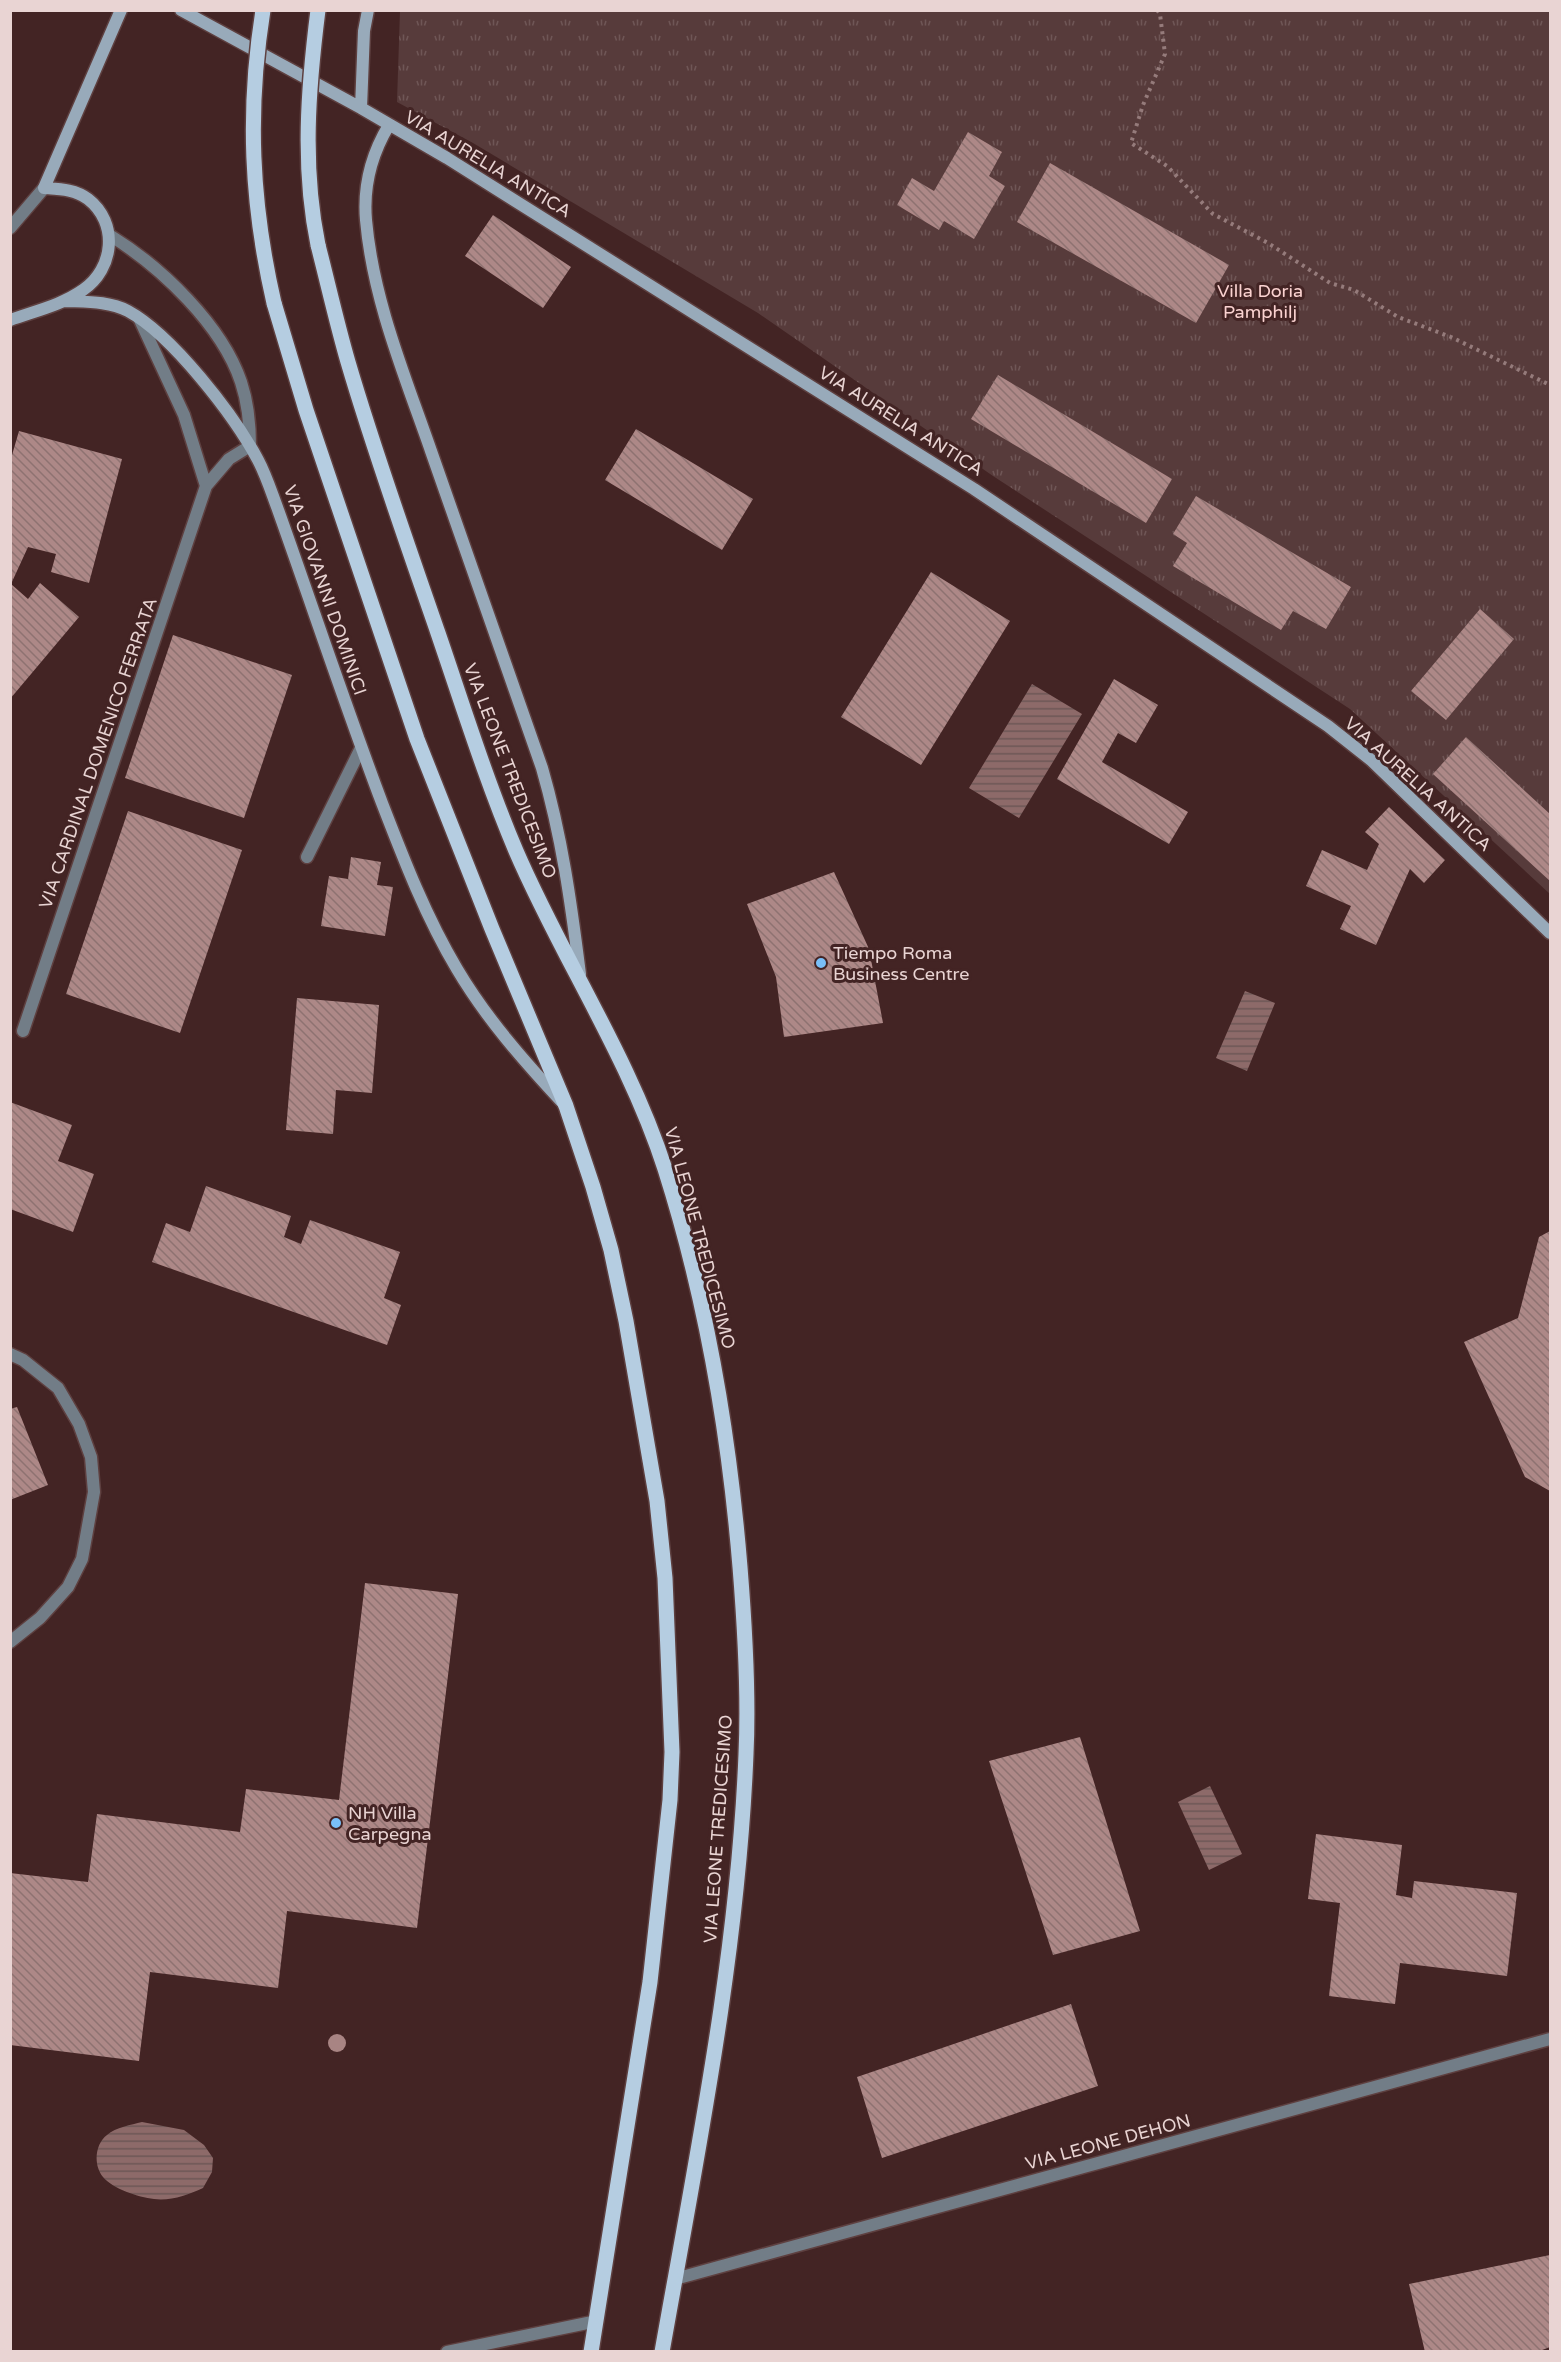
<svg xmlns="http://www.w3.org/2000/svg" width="1561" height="2362" viewBox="0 0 1561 2362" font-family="'Varela Round',sans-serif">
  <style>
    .park { fill: url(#park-tufts) }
    .water { fill: url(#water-rules) }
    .building { fill: url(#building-back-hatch) }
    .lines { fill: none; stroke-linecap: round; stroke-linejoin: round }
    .lane-casing { stroke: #5e4040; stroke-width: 15 }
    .street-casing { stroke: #5e4040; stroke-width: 15 }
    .secondary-casing { stroke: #5e4040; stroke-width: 15 }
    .primary-casing { stroke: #5e4040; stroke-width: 18 }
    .path { stroke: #957b7b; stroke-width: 4; stroke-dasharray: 3 4.5; stroke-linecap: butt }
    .lane { stroke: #727d87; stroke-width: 12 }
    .street { stroke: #727d87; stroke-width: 12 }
    .secondary { stroke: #98aaba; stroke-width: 12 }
    .primary { stroke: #b5cde1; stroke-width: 15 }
    .primary-bridge-casing { stroke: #5e4040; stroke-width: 18; stroke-linecap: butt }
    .primary-bridge { stroke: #b5cde1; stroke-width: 15 }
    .tree { fill: #a88483 }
    .poi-dot { fill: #79bff8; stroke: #432424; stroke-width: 2 }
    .labels { text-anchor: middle; stroke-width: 6; stroke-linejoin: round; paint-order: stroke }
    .street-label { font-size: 18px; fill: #e9d4d3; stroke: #432424 }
    .park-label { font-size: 18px; fill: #fad2d0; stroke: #432424 }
    .poi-label { font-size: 18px; fill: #e9d4d3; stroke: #432424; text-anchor: start }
  </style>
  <defs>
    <pattern id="park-tufts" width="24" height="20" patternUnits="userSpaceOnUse" patternTransform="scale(1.5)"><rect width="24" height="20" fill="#573b3b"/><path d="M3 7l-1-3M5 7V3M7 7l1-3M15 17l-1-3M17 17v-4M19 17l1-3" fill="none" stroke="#6f5656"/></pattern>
    <pattern id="water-rules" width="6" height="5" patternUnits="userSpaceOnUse" patternTransform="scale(1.5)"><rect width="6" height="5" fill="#8d6a69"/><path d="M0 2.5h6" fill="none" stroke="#6d5756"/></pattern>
    <pattern id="building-back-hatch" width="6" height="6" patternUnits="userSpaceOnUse" patternTransform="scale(1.5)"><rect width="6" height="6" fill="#ad8887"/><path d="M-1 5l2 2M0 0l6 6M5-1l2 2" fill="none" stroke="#8e7271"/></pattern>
  </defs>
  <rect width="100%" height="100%" fill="#432424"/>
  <path class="park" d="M400,11H1550V894L1350,709L993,476L758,313L473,143L397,102Z"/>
  <path class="water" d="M1032,684L1082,714L1019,818L969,788Z
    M1245,991L1275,1003L1247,1071L1216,1058Z
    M1210,1786L1242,1854L1209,1870L1178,1802Z
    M142,2122L184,2130L204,2145L213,2158L212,2172L203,2188C188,2195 171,2201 154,2199C138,2197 113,2189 103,2177C93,2165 95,2144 107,2135C116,2127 131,2125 142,2122Z"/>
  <path class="building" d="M968,132L1002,152L989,176L1005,186L974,239L944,221L939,230L897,205L912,178L934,191Z
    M1050,163L1229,265L1196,323L1017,222Z
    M493,215L571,267L543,308L465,256Z
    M998,375L1172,479L1146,523L971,419Z
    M636,429L753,499L722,550L605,480Z
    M19,431L122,459L89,583L51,572L56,554L28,547L11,584L28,599L40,583L79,617L10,699V462Z
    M1196,496L1351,587L1326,629L1293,611L1281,630L1173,566L1187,543L1173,534Z
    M931,572L1010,621L921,765L841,717Z
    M1480,609L1514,639L1446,720L1411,691Z
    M173,635L292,675L244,818L125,778Z
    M1114,679L1158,705L1136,743L1118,733L1102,762L1188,812L1169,844L1057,779Z
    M1466,737L1550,814V881L1433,774Z
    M1389,807L1445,860L1424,883L1410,869L1376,945L1340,929L1351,906L1306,886L1322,850L1367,870L1379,844L1365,832Z
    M128,811L242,850L180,1033L66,994Z
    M351,857L381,862L377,885L393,887L385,936L321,926L329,876L348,879Z
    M834,872L869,949L883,1023L784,1037L776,977L747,904Z
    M297,998L379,1005L372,1093L336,1090L333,1134L286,1130Z
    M10,1102L72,1125L58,1161L94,1174L73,1232L10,1209Z
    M206,1186L291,1216L284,1237L301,1244L310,1220L400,1252L384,1298L401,1305L387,1345L152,1262L166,1223L190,1232Z
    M1550,1231V1491L1525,1477L1464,1342L1518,1318L1539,1237Z
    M17,1407L48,1485L10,1500V1409Z
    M365,1583L458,1594L417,1928L287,1911L278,1988L150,1972L139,2061L10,2045V1873L88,1882L97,1814L240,1832L246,1789L339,1800Z
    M1080,1737L1140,1931L1053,1955L989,1761Z
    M1316,1834L1402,1845L1396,1895L1412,1898L1414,1881L1517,1893L1507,1976L1400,1963L1395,2004L1329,1996L1340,1903L1308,1899Z
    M1071,2004L1098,2086L882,2158L857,2077Z
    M1550,2255V2347L1537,2352H1425L1409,2284Z"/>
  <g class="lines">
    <g class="lane-casing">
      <path id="lane" d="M307,857L361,748
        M10,1354L23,1360L58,1388L79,1424L91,1457L94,1492L82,1559L68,1587L40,1618L10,1642"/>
    </g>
    <g class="street-casing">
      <path id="street" d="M10,228L44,188
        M111,236C161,267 222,325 241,382C248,403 250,424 250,446L229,459L206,486L184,415L140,320
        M23,1031L206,486
        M675,2279L1550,2039
        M447,2352L597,2321"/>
    </g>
    <g class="secondary-casing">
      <path id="secondary" d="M181,10L361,108L447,158L974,489L1328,726L1371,760L1550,933
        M361,108L364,31L368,10
        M389,125C371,155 363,185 366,220C373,300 405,376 431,451C468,556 505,662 542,768C562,837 571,903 580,974
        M65,301C86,302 109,301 128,311C172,335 234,415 258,460C266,475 271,491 277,507C312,605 345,705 382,803C404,860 426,917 457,969C486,1018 523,1060 561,1101
        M10,320C35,311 62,305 83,290C114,269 119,223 88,199C75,189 59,189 44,188L121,10"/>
    </g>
    <g class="primary-casing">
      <path id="primary" d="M318,245C328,284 337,324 348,362C375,454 407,543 438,633C463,706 486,780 516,851C562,958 629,1057 665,1169C706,1298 729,1433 740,1567C745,1629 749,1692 746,1754C738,1955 697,2154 662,2352
        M274,303L306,410L417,739L492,929L566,1106L593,1187L611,1250L626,1321L657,1501L665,1578L672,1752L670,1800L650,1982L591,2352"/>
    </g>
    <path class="path" d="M1157,10L1160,14L1165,54L1143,105L1131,143L1167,166L1213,214L1268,243L1330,283L1354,290L1398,317L1451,337L1550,385"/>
    <use href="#lane" class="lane"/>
    <use href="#street" class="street"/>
    <use href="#secondary" class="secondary"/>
    <use href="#primary" class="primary"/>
    <g class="primary-bridge-casing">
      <path id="primary-bridge" d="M263,10C247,111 251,203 274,303
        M318,10C308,89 302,167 318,245"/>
    </g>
    <use href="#primary-bridge" class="primary-bridge"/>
  </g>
  <circle class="tree" cx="337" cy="2043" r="9"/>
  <g class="poi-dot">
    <circle cx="821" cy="963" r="6"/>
    <circle cx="336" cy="1823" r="6"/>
  </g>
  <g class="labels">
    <g class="street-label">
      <text transform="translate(488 164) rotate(31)" y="6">VIA AURELIA ANTICA</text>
      <text transform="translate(901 421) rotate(32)" y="6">VIA AURELIA ANTICA</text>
      <text transform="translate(325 590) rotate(71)" y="6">VIA GIOVANNI DOMINICI</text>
      <text transform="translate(98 753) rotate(-71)" y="6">VIA CARDINAL DOMENICO FERRATA</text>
      <text transform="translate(510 771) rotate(69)" y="6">VIA LEONE TREDICESIMO</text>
      <text transform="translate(1418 784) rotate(42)" y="6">VIA AURELIA ANTICA</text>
      <text transform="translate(700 1238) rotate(75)" y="6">VIA LEONE TREDICESIMO</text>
      <text transform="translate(718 1829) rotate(-86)" y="6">VIA LEONE TREDICESIMO</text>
      <text transform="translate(1108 2142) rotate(-15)" y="6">VIA LEONE DEHON</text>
    </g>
    <g class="park-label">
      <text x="1260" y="297">Villa Doria<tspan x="1260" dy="21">Pamphilj</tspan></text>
    </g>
    <g class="poi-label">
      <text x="833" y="959">Tiempo Roma<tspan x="833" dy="21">Business Centre</tspan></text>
      <text x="348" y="1819">NH Villa<tspan x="348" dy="21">Carpegna</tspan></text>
    </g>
  </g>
  <rect width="1561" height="2362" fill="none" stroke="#e9d4d3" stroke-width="24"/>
</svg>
